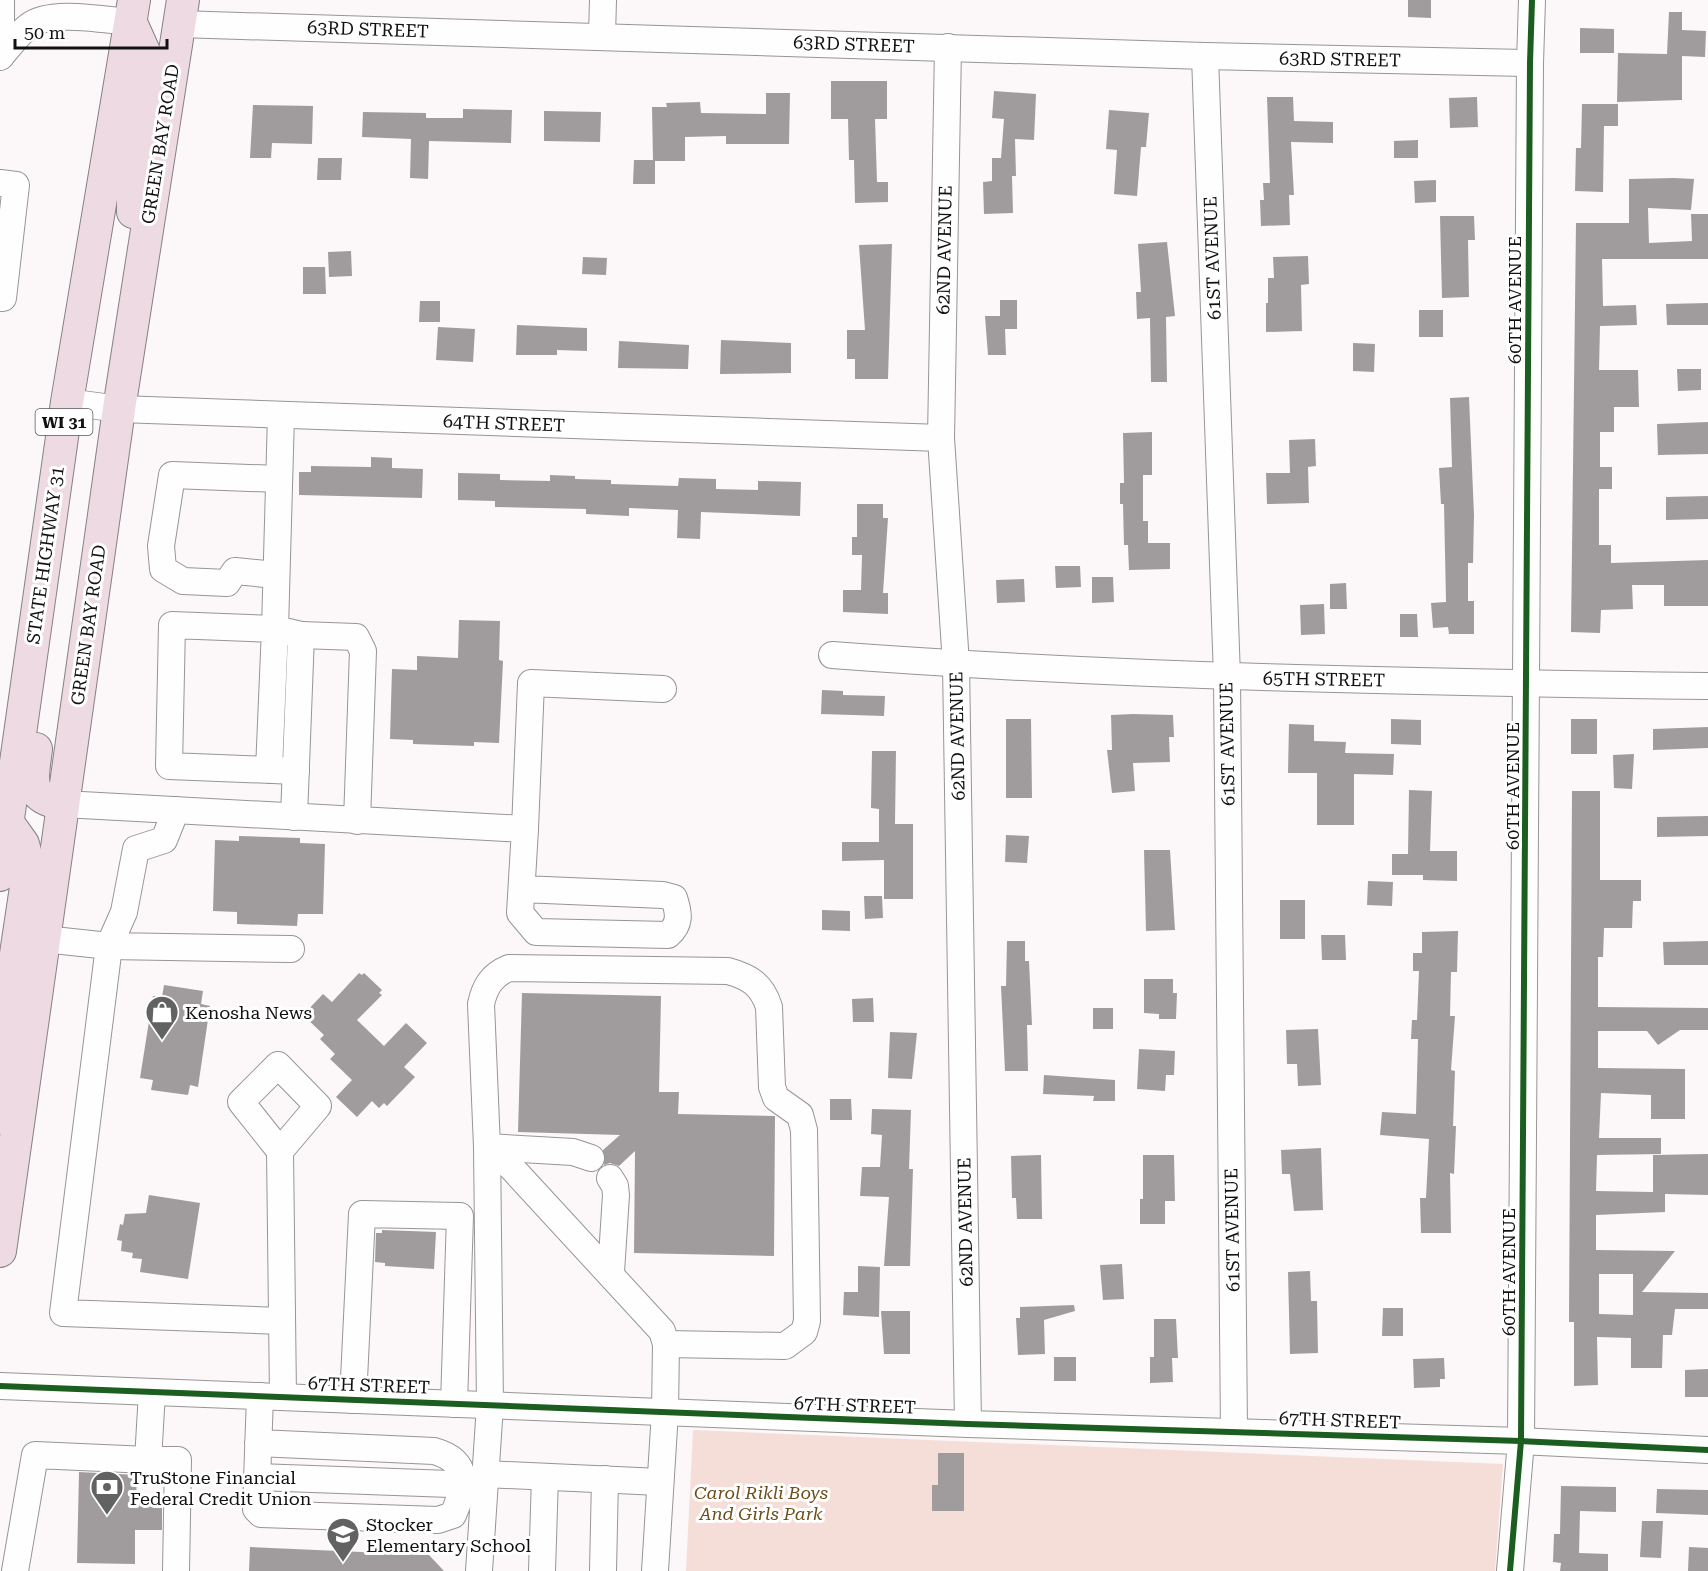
<svg xmlns="http://www.w3.org/2000/svg" width="1708" height="1571" viewBox="0 0 1708 1571" font-family="'Roboto Serif',serif">
	<rect width="100%" height="100%" fill="#fcf7f9"/>
	<path fill="#f4ded7" d="M693 1430 1503 1464 1495 1571H686Z"/>
	<g fill="#a09c9e" fill-rule="evenodd">
		<path d="M1408 0H1431V18L1408 17Z"/>
		<path d="M1669 12H1682V30L1706 31 1705 57 1682 56V100L1617 102 1618 53 1667 54Z"/>
		<path d="M1580 28 1614 29V53H1580Z"/>
		<path d="M831 81H887V119H875L877 182H888V202L855 203 854 160H849L848 119H831Z"/>
		<path d="M994 91 1036 94 1034 140 1015 139 1016 176H1012L1013 213 984 214 983 182 992 181V158H1001L1004 119 992 118Z"/>
		<path d="M766 93H790L789 144H726V136L685 137V161H655V184H633L634 160H653L652 107H667L666 103 700 102 701 113 766 114Z"/>
		<path d="M1267 97H1293L1294 121 1333 122V143L1291 142 1294 195H1289L1290 225 1261 226 1260 200H1264L1263 183H1270Z"/>
		<path d="M1477 97 1478 127 1450 128 1449 98Z"/>
		<path d="M1582 104H1618V126H1604L1603 192 1575 191 1576 148H1581Z"/>
		<path d="M253 105 313 106 312 144 272 143 271 158H250Z"/>
		<path d="M463 109 512 110 511 143 429 141 428 179 410 178 411 139 362 137 363 112 426 113V118H463Z"/>
		<path d="M1109 110 1149 113 1146 147H1141L1137 196 1114 194 1117 150 1106 149Z"/>
		<path d="M544 111 601 112 600 142 544 141Z"/>
		<path d="M1418 140V158H1394V141Z"/>
		<path d="M318 158H342L341 180H317Z"/>
		<path d="M1674 178 1694 179 1691 210 1648 208 1649 243 1692 241 1691 214H1708V259H1602L1603 306 1636 305 1637 325 1600 326 1599 370H1638L1639 407H1614V432H1600V467H1612V489H1599V545H1611V563L1708 560V606H1664V585H1632L1633 609 1601 610 1600 633 1571 632 1576 223H1629V179Z"/>
		<path d="M1436 180V202L1415 203 1414 181Z"/>
		<path d="M1440 216H1474L1475 240H1468L1469 297 1442 298Z"/>
		<path d="M1167 242 1175 316 1166 317 1167 382H1151L1150 318 1137 319 1136 292H1141L1138 244Z"/>
		<path d="M892 244 888 379H855V359H847V330H865L859 245Z"/>
		<path d="M351 251 352 276 329 277 328 252Z"/>
		<path d="M1308 256 1309 284 1301 285 1302 331 1266 332V303H1268V278H1274L1273 257Z"/>
		<path d="M583 257 607 258 606 275 582 274Z"/>
		<path d="M303 267H325L326 294H303Z"/>
		<path d="M1000 300H1017V329H1005L1006 355H988L985 316H1000Z"/>
		<path d="M420 301H440V322H419Z"/>
		<path d="M1708 303V325H1667L1666 304Z"/>
		<rect x="1419" y="310" width="24" height="27"/>
		<path d="M517 325 587 328V351L557 350V355H516Z"/>
		<path d="M438 327 475 329 473 362 436 360Z"/>
		<path d="M721 340 791 343V373L720 374Z"/>
		<path d="M619 341 689 345 688 369 618 368Z"/>
		<path d="M1353 343 1375 344 1374 372 1353 371Z"/>
		<path d="M1677 369H1701V390L1678 391Z"/>
		<path d="M1469 397 1474 515 1473 563H1468V601H1474V634H1449L1448 627 1433 628 1431 603 1446 602 1444 504H1441L1439 468 1452 467 1450 398Z"/>
		<path d="M1708 422V454L1658 455 1657 424Z"/>
		<path d="M1152 432V475H1143V521H1148V543H1170V569L1129 570 1128 545H1124L1123 504H1120V483H1124L1123 433Z"/>
		<path d="M1315 439 1316 466 1308 467 1309 503 1267 504 1266 473H1290L1289 440Z"/>
		<path d="M371 457 392 458V468L423 469 422 498 299 495V472H311V466L371 467Z"/>
		<path d="M458 473 500 474V480L550 481V475L575 476V479L611 480V484L678 486 679 478 716 479V489L758 490V481L801 482 800 516 701 512 700 539 677 538 678 510 629 508V516L586 514V509L495 507V501L458 500Z"/>
		<path d="M1708 496V519L1666 520V497Z"/>
		<path d="M857 504H883V518H888L883 593H888V614L843 612V590H861L862 555H852V537H857Z"/>
		<path d="M1055 566H1080L1081 587 1056 588Z"/>
		<path d="M1092 577H1113L1114 602 1092 603Z"/>
		<path d="M1024 579 1025 602 997 603 996 580Z"/>
		<path d="M1346 583 1347 609H1330V584Z"/>
		<path d="M1324 604 1325 634 1301 635 1300 605Z"/>
		<path d="M1400 614H1417L1418 637H1400Z"/>
		<path d="M459 620 500 621 499 660 503 661 499 743 474 742V746L413 744V740L390 739 392 669 417 670V656L458 658Z"/>
		<path d="M822 690 843 691V695L885 696 884 716 821 714Z"/>
		<path d="M1133 714 1173 715 1174 737H1169L1170 762 1133 763 1135 791 1112 793 1107 750H1112L1111 715Z"/>
		<path d="M1006 719H1031L1032 798H1006Z"/>
		<path d="M1391 719 1421 720V745L1391 744Z"/>
		<rect x="1571" y="719" width="26" height="35"/>
		<path d="M1289 724 1314 725V741L1346 742 1345 753 1394 754 1393 775 1354 774V825H1317V773H1288Z"/>
		<path d="M1708 727V748L1653 750V729Z"/>
		<path d="M872 751H896L895 824H913V899H884V860L842 861V842H879V809L871 808Z"/>
		<path d="M1634 754 1632 789 1614 788 1613 755Z"/>
		<path d="M1409 790 1432 791 1430 851H1457V881L1423 880V875H1392V854H1408Z"/>
		<path d="M1572 791H1600V880H1641V901H1633L1632 928H1604L1603 957H1598V1007L1708 1008V1030H1680L1658 1045 1647 1031H1598V1068L1685 1069V1119H1651V1095L1601 1093 1599 1138H1661V1154L1597 1155 1596 1191 1653 1192V1155L1708 1154V1195L1665 1194V1212L1596 1215V1250L1675 1251 1642 1292 1708 1293V1309H1675L1672 1335H1663L1662 1368H1631V1338L1597 1337 1598 1385 1574 1386V1322H1569ZM1599 1274H1633V1315L1599 1314Z"/>
		<path d="M1708 816V836L1657 837V817Z"/>
		<path d="M1006 835 1029 836 1027 863 1005 862Z"/>
		<path d="M239 836 300 838V843L325 844 323 914H298L297 926 237 924V912L213 911 215 840 239 841Z"/>
		<path d="M1144 850H1170L1175 930 1146 931Z"/>
		<path d="M1368 881 1393 882 1392 906 1367 905Z"/>
		<path d="M864 896H882L883 918 865 919Z"/>
		<rect x="1280" y="900" width="25" height="39"/>
		<path d="M822 910 850 911V931L822 930Z"/>
		<path d="M1458 931 1457 972H1451L1450 1016H1455L1451 1070 1455 1071 1453 1126H1456L1454 1174 1450 1173 1451 1233H1421L1420 1198H1426L1429 1139 1380 1135 1382 1112 1416 1114 1418 1039H1411L1412 1020H1417L1419 971H1413V953H1422V932Z"/>
		<path d="M1321 935H1345L1346 960H1322Z"/>
		<path d="M1007 941H1025V961H1029L1032 1025H1027L1028 1071H1005L1001 986H1006Z"/>
		<path d="M1708 941V965H1664L1663 942Z"/>
		<path d="M359 973 362 975 364 973 382 990 379 993 382 995 357 1020 384 1046 406 1023 427 1043 404 1067 415 1077 387 1106 384 1103 379 1108 372 1101 357 1117 336 1097 352 1080 330 1059 335 1054 320 1039 324 1035 303 1015 323 994 332 1002Z"/>
		<path d="M1144 979H1173V993H1177L1176 1019H1159V1014L1144 1013Z"/>
		<path d="M164 985 203 991 201 1004 210 1006 198 1087 190 1085 188 1095 151 1090 153 1080 140 1078 153 996 162 997Z"/>
		<path d="M522 993 661 996 659 1092H679L678 1114 775 1116 774 1256 634 1253 635 1151 619 1166 610 1163 604 1165 603 1150 620 1135 518 1132Z"/>
		<path d="M873 998 874 1022H853L852 999Z"/>
		<rect x="1093" y="1008" width="20" height="21"/>
		<path d="M1318 1029 1321 1085 1298 1086 1297 1064H1287L1286 1030Z"/>
		<path d="M890 1032 917 1033 912 1079 888 1078Z"/>
		<path d="M1139 1049 1175 1051 1174 1075H1166L1165 1091 1137 1089Z"/>
		<path d="M1044 1075 1115 1080V1101H1093L1094 1096 1043 1094Z"/>
		<path d="M830 1099H851L852 1120H830Z"/>
		<path d="M872 1109 911 1110 909 1169H913L910 1266H884L889 1197 860 1196 862 1167H880L882 1135 871 1134Z"/>
		<path d="M1321 1148 1323 1210 1294 1211 1290 1174H1282L1281 1150Z"/>
		<path d="M1041 1155 1042 1219H1017L1016 1198H1012L1011 1156Z"/>
		<path d="M1143 1155H1174L1175 1201H1165V1224H1140V1199H1143Z"/>
		<path d="M149 1195 200 1203 188 1279 140 1272 142 1259 132 1258 133 1253 121 1251 122 1241 117 1240 120 1224 123 1225 125 1214 146 1213Z"/>
		<path d="M382 1230 436 1232 434 1269 385 1266V1263L375 1262 376 1233H382Z"/>
		<path d="M1122 1264 1124 1299 1103 1300 1100 1265Z"/>
		<path d="M858 1266 880 1267 879 1317 843 1315 844 1292H858Z"/>
		<path d="M1310 1271 1311 1301H1317L1318 1353 1290 1354 1288 1272Z"/>
		<path d="M1074 1305 1075 1311 1044 1320 1045 1354 1018 1355 1016 1318H1020V1307Z"/>
		<path d="M1383 1308H1403V1336H1382Z"/>
		<path d="M881 1311H910V1354H884Z"/>
		<path d="M1154 1319H1176L1178 1358H1172L1173 1382 1150 1383V1357H1154Z"/>
		<rect x="1054" y="1357" width="22" height="24"/>
		<path d="M1444 1358 1445 1379H1440V1387L1414 1388 1413 1359Z"/>
		<path d="M1708 1369V1397H1685V1370Z"/>
		<path d="M938 1453H964V1511H932V1485H938Z"/>
		<path d="M79 1472 137 1475 136 1502H162V1530H135V1564L77 1563Z"/>
		<path d="M1561 1486 1616 1487V1512L1580 1511 1579 1553 1608 1554V1571H1560L1561 1563 1553 1562 1554 1534H1560Z"/>
		<path d="M1657 1489 1708 1490V1515L1656 1513Z"/>
		<path d="M1642 1521H1663L1661 1558 1640 1557Z"/>
		<path d="M250 1547 429 1555 444 1571H249Z"/>
		<path d="M1689 1547 1708 1548V1571H1688Z"/>
	</g>
	<g fill="none" stroke-linecap="round" stroke-linejoin="round">
		<g stroke="#979595" stroke-width="28">
			<g id="minor">
				<path d="M179 24 1205 56 1530 63"/>
				<path d="M602 36 603 0"/>
				<path d="M948 47 941 438 956 664 968 1424"/>
				<path d="M1 56V0"/>
				<path d="M1205 56 1227 677 1234 1432"/>
				<path d="M0 57C9 47 18 34 29 26 50 9 104 20 130 22"/>
				<path d="M0 183 16 185 3 298 0 297"/>
				<path d="M67 402 119 409 941 438"/>
				<path d="M281 415 275 629 301 635 294 817"/>
				<path d="M276 575 235 571 227 583 183 581 163 569 161 546 172 475 279 479"/>
				<path d="M301 635 356 637 363 651 357 821"/>
				<path d="M832 655C1123 677 1416 682 1708 686"/>
				<path d="M269 770 275 629 172 625 169 766 296 771"/>
				<path d="M63 804 525 829 520 913 536 932 668 935C681 924 679 913 674 898L663 895 522 889"/>
				<path d="M176 810 164 840 136 849 124 912 109 946 291 949"/>
				<path d="M525 829 531 683 663 689"/>
				<path d="M44 939 109 946 63 1313 282 1321"/>
				<path d="M487 1147 511 1167 662 1331 666 1344 665 1412 655 1571"/>
				<path d="M487 1147 573 1152 591 1158"/>
				<path d="M280 1151 318 1106 278 1065 241 1102 280 1151 283 1397"/>
				<path d="M610 1178 615 1186 616 1195 611 1272"/>
				<path d="M0 1386 968 1424 1521 1441 1708 1450"/>
				<path d="M152 1392 148 1460H178L176 1571"/>
				<path d="M353 1400 362 1214 460 1216 454 1404"/>
				<path d="M258 1443 434 1451C470 1461 466 1486 453 1515L438 1520 261 1514 256 1509 260 1396"/>
				<path d="M485 1474 660 1482"/>
				<path d="M257 1477 478 1485"/>
				<path d="M15 1571 35 1455 148 1460"/>
				<path d="M479 1571 490 1405 487 1147 481 1004C485 986 492 975 509 968L728 971C750 977 762 985 769 1007L772 1087 776 1098 800 1115 804 1130 807 1321 804 1332 785 1346 666 1344"/>
				<path d="M542 1571 545 1477"/>
				<path d="M603 1571 605 1479"/>
				<path d="M1510 1571 1521 1441 1530 63 1532 0"/>
			</g>
		</g>
		<g stroke="#848283" stroke-width="34">
			<g id="major">
				<path d="M132 25 145 54 146 72 133 171V212"/>
				<path d="M36 749C32 781 26 798 63 804"/>
				<path d="M0 875 67 402 134 0"/>
				<path d="M3 1118V1041L29 867 23 844 8 823"/>
				<path d="M0 1251 119 409 183 0"/>
			</g>
		</g>
		<use href="#minor" stroke="#fffefe" stroke-width="26"/>
		<use href="#major" stroke="#eedae2" stroke-width="32"/>
		<g stroke="#fff" stroke-width="10">
			<g id="cycleway">
				<path d="M0 1386 968 1424 1521 1441 1708 1450"/>
				<path d="M1510 1571 1521 1441 1530 63 1532 0"/>
			</g>
		</g>
		<use href="#cycleway" stroke="#1b5e20" stroke-width="6"/>
	</g>
	<defs>
		<g id="shop-pin" transform="scale(1.725)"><path d="M0 17L-7.5 6A9.5 9.5 0 1 1 7.5 6Z" fill="#636262" stroke="#fff"/><path d="M-5-2.5h2.3a2.7 3.5 0 0 1 5.4 0H5L5.5 6h-11ZM-1.5-2.5h3a1.5 2.3 0 0 0-3 0Z" fill="#fff"/></g>
		<g id="bank-pin" transform="scale(1.725)"><path d="M0 17L-7.5 6A9.5 9.5 0 1 1 7.5 6Z" fill="#636262" stroke="#fff"/><path d="M-6-4H6V4H-6ZM0-2.3a2.3 2.3 0 1 0 0 4.6a2.3 2.3 0 1 0 0-4.6Z" fill="#fff"/></g>
		<g id="school-pin" transform="scale(1.725)"><path d="M0 17L-7.5 6A9.5 9.5 0 1 1 7.5 6Z" fill="#636262" stroke="#fff"/><path d="M0-5L7-2L0 1L-7-2ZM-4 1L0 2.5L4 1V4Q0 6-4 4Z" fill="#fff"/></g>
	</defs>
	<g fill-rule="evenodd">
		<use href="#shop-pin" x="162" y="1012"/>
		<use href="#bank-pin" x="107" y="1487"/>
		<use href="#school-pin" x="343" y="1534"/>
	</g>
	<g text-anchor="middle" dominant-baseline="central" stroke-width="6" stroke-linejoin="round" paint-order="stroke">
		<rect fill="#fff" stroke="#585858" stroke-width="1.5" x="35.5" y="409" width="57" height="26" rx="4.5"/>
		<g font-size="16" font-weight="bold" fill="#111">
			<text x="64" y="422">WI 31</text>
		</g>
		<g font-size="18" fill="#111" stroke="#fff">
			<text transform="translate(368 29) rotate(2)">63RD STREET</text>
			<text transform="translate(854 44) rotate(2)">63RD STREET</text>
			<text transform="translate(1340 59) rotate(1)">63RD STREET</text>
			<text transform="translate(160 144) rotate(-81)">GREEN BAY ROAD</text>
			<text transform="translate(944 250) rotate(-89)">62ND AVENUE</text>
			<text transform="translate(1212 258) rotate(-92)">61ST AVENUE</text>
			<text transform="translate(1514 300) rotate(-90)">60TH AVENUE</text>
			<text transform="translate(504 423) rotate(2)">64TH STREET</text>
			<text transform="translate(45 555) rotate(-82)">STATE HIGHWAY 31</text>
			<text transform="translate(88 625) rotate(-82)">GREEN BAY ROAD</text>
			<text transform="translate(1324 679) rotate(1)">65TH STREET</text>
			<text transform="translate(957 736) rotate(-91)">62ND AVENUE</text>
			<text transform="translate(1227 744) rotate(-91)">61ST AVENUE</text>
			<text transform="translate(1512 786) rotate(-90)">60TH AVENUE</text>
			<text transform="translate(965 1222) rotate(-91)">62ND AVENUE</text>
			<text transform="translate(1232 1230) rotate(-91)">61ST AVENUE</text>
			<text transform="translate(1508 1272) rotate(-90)">60TH AVENUE</text>
			<text transform="translate(369 1385) rotate(2)">67TH STREET</text>
			<text transform="translate(855 1405) rotate(2)">67TH STREET</text>
			<text transform="translate(1340 1420) rotate(2)">67TH STREET</text>
		</g>
		<g font-size="18" fill="#111" stroke="#fff" text-anchor="start">
			<text x="185" y="1012">Kenosha News</text>
			<text x="130" y="1477">TruStone Financial<tspan x="130" dy="21">Federal Credit Union</tspan></text>
			<text x="366" y="1524">Stocker<tspan x="366" dy="21">Elementary School</tspan></text>
		</g>
		<g font-size="18" font-style="italic" fill="#6d4f1c" stroke="#fff">
			<text x="761" y="1492">Carol Rikli Boys<tspan x="761" dy="21">And Girls Park</tspan></text>
		</g>
	</g>
	<path d="M15 39v9h152v-9" fill="none" stroke="#111111" stroke-width="3"/>
	<text x="24" y="39" font-size="18" fill="#111111" stroke="#ffffff" stroke-width="4.5" paint-order="stroke">50 m</text>
</svg>
